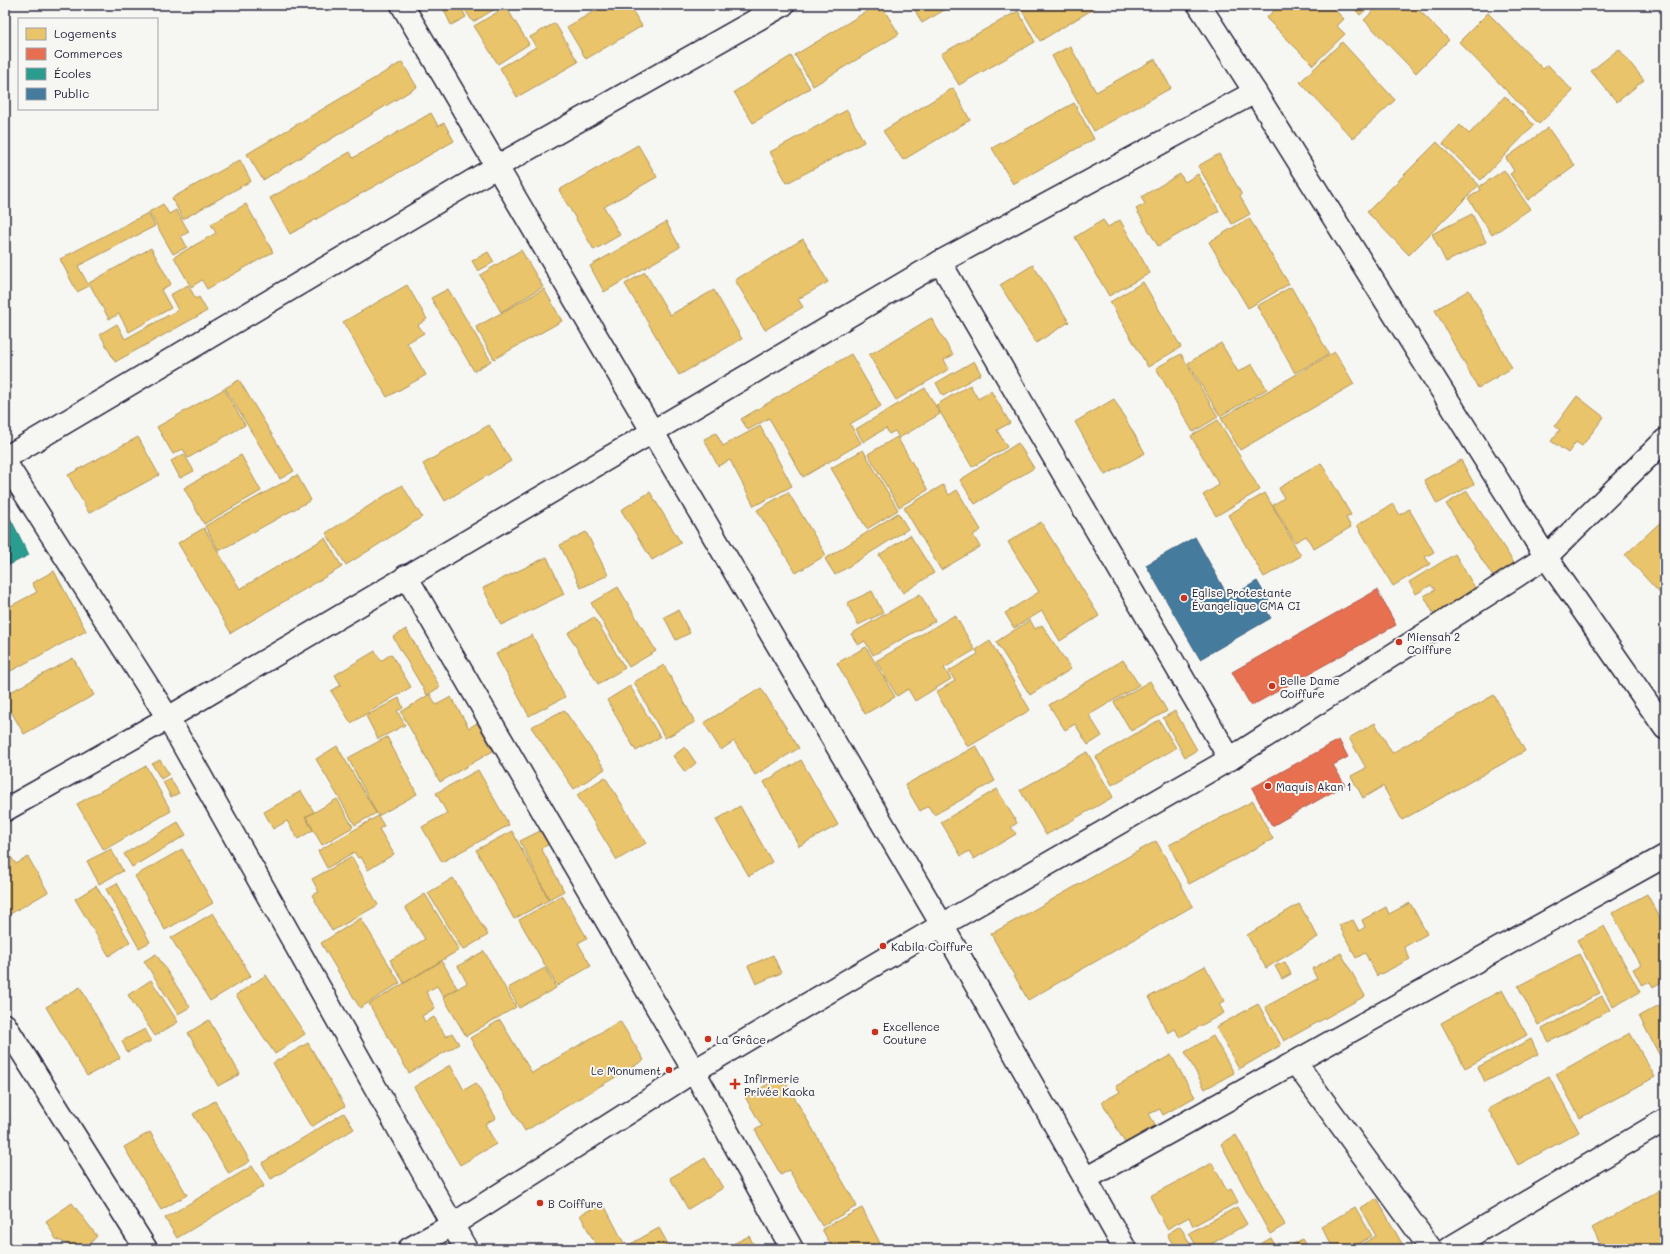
<svg xmlns="http://www.w3.org/2000/svg" width="1670" height="1254" viewBox="0 0 1670 1254" font-family="Mali,sans-serif">
	<rect width="100%" height="100%" fill="#f6f6f2"/>
	<filter id="ink" filterUnits="userSpaceOnUse"><feTurbulence type="fractalNoise" baseFrequency=".025" numOctaves="2"/><feDisplacementMap in="SourceGraphic" scale="8" xChannelSelector="R" yChannelSelector="G"/><feConvolveMatrix kernelMatrix="1 2 1 2 8 2 1 2 1" color-interpolation-filters="sRGB"/></filter>
	<g filter="url(#ink)">
		<g fill="#e9c46a" stroke="#ad935c">
			<path d="M453 5H460L466 17 451 25 444 10Z"/>
			<path d="M462 5H502L473 22Z"/>
			<path d="M605 5H629L642 26 586 59 567 27Z"/>
			<path d="M877 5H881L899 34 813 86 795 55Z"/>
			<path d="M912 5H953L922 23Z"/>
			<path d="M1029 5H1100L1040 41 1021 9Z"/>
			<path d="M1280 5H1330L1344 19 1337 26 1345 34 1313 65 1266 18Z"/>
			<path d="M1351 5H1371L1360 15Z"/>
			<path d="M1379 5H1414L1449 40 1416 73 1364 20Z"/>
			<path d="M506 7 529 44 498 64 474 26Z"/>
			<path d="M1018 11 1035 42 959 85 941 54Z"/>
			<path d="M1488 13 1543 69 1548 65 1573 91 1539 124 1459 42Z"/>
			<path d="M555 23 578 62 517 97 500 68 536 47 530 37Z"/>
			<path d="M1342 42 1395 100 1353 139 1300 82Z"/>
			<path d="M1070 46 1096 92 1155 59 1171 88 1094 131 1052 56Z"/>
			<path d="M1619 49 1644 80 1617 102 1591 71Z"/>
			<path d="M791 56 810 88 753 123 734 92Z"/>
			<path d="M402 62 417 87 263 180 247 154Z"/>
			<path d="M953 88 970 120 903 160 883 131Z"/>
			<path d="M1505 96 1534 125 1481 180 1443 144 1460 125 1469 134Z"/>
			<path d="M1074 103 1094 139 1013 184 992 148Z"/>
			<path d="M847 110 864 142 787 183 770 152Z"/>
			<path d="M431 113 438 126 444 123 454 141 290 234 270 198 350 152 353 158Z"/>
			<path d="M1548 128 1575 166 1528 200 1510 174 1514 171 1506 158Z"/>
			<path d="M1437 142 1479 185 1409 255 1367 212Z"/>
			<path d="M638 145 657 177 604 207 620 235 594 250 559 190Z"/>
			<path d="M1219 154 1242 195 1240 196 1250 214 1232 224 1198 166Z"/>
			<path d="M240 160 251 181 183 219 172 198Z"/>
			<path d="M1504 170 1530 209 1492 235 1468 198 1481 190 1479 187Z"/>
			<path d="M1180 174 1185 182 1198 174 1219 211 1158 246 1136 209 1145 204 1141 197Z"/>
			<path d="M163 204 169 214 176 210 189 232 181 236 187 247 173 254 149 212Z"/>
			<path d="M246 204 273 252 207 289 202 280 191 287 174 257 216 233 211 224Z"/>
			<path d="M148 213 155 226 78 266 89 286 77 292 60 259Z"/>
			<path d="M1472 214 1486 242 1446 262 1432 234Z"/>
			<path d="M1249 218 1289 284 1248 308 1209 242Z"/>
			<path d="M1103 220 1108 227 1120 220 1150 273 1109 296 1075 237Z"/>
			<path d="M666 222 680 247 604 292 590 266Z"/>
			<path d="M803 239 828 282 798 299 803 307 765 330 735 280Z"/>
			<path d="M151 248 171 284 161 290 171 308 129 332 119 314 109 319 89 283Z"/>
			<path d="M521 250 543 287 501 312 480 275Z"/>
			<path d="M488 252 494 262 478 271 472 261Z"/>
			<path d="M1033 265 1069 322 1036 343 1000 285Z"/>
			<path d="M645 272 670 315 714 290 742 339 679 375 625 284Z"/>
			<path d="M1143 282 1181 347 1148 367 1110 302Z"/>
			<path d="M188 285 196 299 199 297 207 311 115 362 100 334 117 324 125 339 178 310 170 295Z"/>
			<path d="M407 285 427 319 418 325 424 333 407 343 426 375 387 397 343 322Z"/>
			<path d="M1291 287 1329 354 1295 373 1257 306Z"/>
			<path d="M448 289 491 361 474 371 431 298Z"/>
			<path d="M544 289 562 321 494 359 476 327Z"/>
			<path d="M1469 290 1512 368 1478 388 1435 310Z"/>
			<path d="M931 318 953 355 944 360 949 369 896 400 869 355Z"/>
			<path d="M1221 343 1238 372 1252 364 1267 389 1220 416 1188 363Z"/>
			<path d="M1335 352 1354 384 1240 450 1221 418Z"/>
			<path d="M851 354 881 406 850 424 861 443 803 477 769 418 748 430 741 419Z"/>
			<path d="M1181 354 1218 417 1193 432 1156 368Z"/>
			<path d="M974 361 981 374 943 396 936 383Z"/>
			<path d="M239 380 294 471 280 479 225 388Z"/>
			<path d="M970 385 978 399 991 391 1010 423 997 430 1007 447 972 467 936 405Z"/>
			<path d="M925 388 940 414 899 438 895 431 889 434 886 428 863 442 856 429Z"/>
			<path d="M224 389 245 425 188 458 183 449 173 454 157 427Z"/>
			<path d="M1577 396 1604 417 1582 446 1576 442 1568 453 1551 441 1560 430 1555 426Z"/>
			<path d="M1114 399 1145 453 1105 475 1075 422Z"/>
			<path d="M1218 420 1260 490 1216 516 1203 495 1219 485 1191 436Z"/>
			<path d="M489 425 511 461 445 501 423 464Z"/>
			<path d="M760 426 792 486 754 506 730 460 718 466 704 439 716 433 723 446Z"/>
			<path d="M138 437 159 475 89 513 68 475Z"/>
			<path d="M897 437 928 490 899 507 868 454Z"/>
			<path d="M1018 443 1034 468 975 504 960 480Z"/>
			<path d="M863 450 898 510 867 529 831 468Z"/>
			<path d="M184 454 194 471 180 478 171 461Z"/>
			<path d="M241 455 261 491 204 524 184 488Z"/>
			<path d="M1461 460 1474 484 1437 504 1424 480Z"/>
			<path d="M1321 463 1351 515 1346 518 1351 527 1314 549 1306 536 1295 542 1273 505 1284 498 1279 488Z"/>
			<path d="M297 475 311 500 219 551 205 526Z"/>
			<path d="M402 485 422 517 346 565 326 533Z"/>
			<path d="M943 485 949 495 957 490 981 530 973 535 980 547 941 570 904 508Z"/>
			<path d="M1467 491 1516 566 1495 580 1446 504Z"/>
			<path d="M650 492 681 543 652 560 621 510Z"/>
			<path d="M788 492 826 555 796 573 757 510Z"/>
			<path d="M1265 493 1301 556 1264 577 1228 515Z"/>
			<path d="M1393 504 1400 515 1409 509 1434 552 1425 557 1430 564 1393 586 1357 525Z"/>
			<path d="M898 513 908 529 835 575 825 559Z"/>
			<path d="M1665 518V599L1625 555Z"/>
			<path d="M1041 522 1099 616 1060 641 1042 611 1014 628 1005 613 1039 592 1008 542Z"/>
			<path d="M204 528 240 589 325 538 342 567 231 633 178 543Z"/>
			<path d="M586 532 608 575 581 588 560 545Z"/>
			<path d="M910 535 934 573 903 593 879 555Z"/>
			<path d="M1455 554 1478 593 1436 618 1424 596 1435 590 1431 585 1416 594 1409 582Z"/>
			<path d="M547 557 564 594 501 625 483 588Z"/>
			<path d="M54 571 86 631 5 674V609L37 592 32 583Z"/>
			<path d="M618 587 656 651 629 667 591 603Z"/>
			<path d="M872 591 883 613 858 625 847 603Z"/>
			<path d="M920 594 935 621 873 655 865 641 858 645 851 634Z"/>
			<path d="M678 610 690 633 676 640 664 617Z"/>
			<path d="M955 615 975 650 944 668 951 679 915 701 908 689 897 696 876 661Z"/>
			<path d="M594 617 625 668 598 684 568 633Z"/>
			<path d="M1030 620 1035 629 1042 625 1071 669 1030 695 996 642Z"/>
			<path d="M406 629 440 687 427 695 393 637Z"/>
			<path d="M532 635 565 697 529 716 496 654Z"/>
			<path d="M990 641 1030 710 968 747 936 692 955 681 949 671 978 654 976 650Z"/>
			<path d="M866 647 895 697 865 714 837 663Z"/>
			<path d="M375 651 381 661 391 654 411 687 351 723 331 691 341 685 335 675Z"/>
			<path d="M73 658 94 695 24 734 5 701V695Z"/>
			<path d="M1123 660 1139 685 1089 715 1102 736 1088 745 1075 724 1065 730 1049 705Z"/>
			<path d="M664 665 695 722 665 738 634 682Z"/>
			<path d="M1150 681 1167 711 1131 731 1114 702Z"/>
			<path d="M630 686 660 737 636 751 607 700Z"/>
			<path d="M761 688 799 748 755 775 734 741 721 750 704 723Z"/>
			<path d="M430 694 436 705 451 697 469 728 477 723 493 751 440 782 401 712Z"/>
			<path d="M1494 695 1525 751 1402 820 1383 786 1363 798 1351 776 1366 768 1349 738 1375 723 1392 753Z"/>
			<path d="M399 698 403 708 397 711 405 725 378 739 366 716Z"/>
			<path d="M564 710 605 769 574 789 531 727Z"/>
			<path d="M1175 711 1197 750 1185 757 1163 718Z"/>
			<path d="M1159 720 1176 748 1112 785 1096 757Z"/>
			<path d="M387 737 417 794 378 816 348 758Z"/>
			<path d="M337 746 376 813 355 825 316 759Z"/>
			<path d="M976 746 995 781 934 815 928 806 920 811 905 785Z"/>
			<path d="M685 747 696 763 685 772 673 756Z"/>
			<path d="M1087 752 1113 797 1046 835 1020 790Z"/>
			<path d="M160 760 169 774 161 779 152 764Z"/>
			<path d="M801 760 838 825 799 846 764 782Z"/>
			<path d="M146 766 171 811 104 850 77 804Z"/>
			<path d="M478 770 509 825 442 862 422 827 447 813 436 793Z"/>
			<path d="M605 777 646 843 617 860 577 795Z"/>
			<path d="M170 778 179 793 171 797 163 782Z"/>
			<path d="M997 789 1017 823 1011 827 1016 834 974 859 969 851 961 856 941 822Z"/>
			<path d="M301 791 314 812 305 817 313 830 298 839 287 821 273 829 264 812Z"/>
			<path d="M337 799 353 827 322 845 306 817Z"/>
			<path d="M1253 801 1273 839 1189 884 1169 845Z"/>
			<path d="M740 806 772 862 749 876 716 820Z"/>
			<path d="M378 816 384 826 379 829 394 854 368 870 361 857 358 858 354 852 327 868 318 851Z"/>
			<path d="M178 822 186 835 132 867 124 854Z"/>
			<path d="M542 830 550 844 541 848 564 891 549 899 520 841Z"/>
			<path d="M512 831 549 900 514 919 476 850Z"/>
			<path d="M1156 841 1193 906 1028 1000 991 934Z"/>
			<path d="M111 849 123 871 99 884 87 861Z"/>
			<path d="M182 849 213 903 165 930 135 876Z"/>
			<path d="M11 857 16 864 28 857 48 892 5 917V860Z"/>
			<path d="M352 857 378 905 332 931 312 895 319 892 312 879Z"/>
			<path d="M453 878 488 935 463 950 428 893Z"/>
			<path d="M117 883 150 942 139 948 106 889Z"/>
			<path d="M96 886 130 942 109 956 75 899Z"/>
			<path d="M425 894 459 950 404 983 390 960 425 939 405 907Z"/>
			<path d="M1647 894 1665 927V980L1653 987 1650 982 1642 986 1633 969 1641 965 1612 913Z"/>
			<path d="M562 895 587 938 578 943 591 966 557 986 519 920Z"/>
			<path d="M1410 903 1427 934 1404 947 1410 959 1377 976 1365 953 1356 958 1339 925 1353 920 1359 931 1365 927 1362 920 1386 907 1389 914Z"/>
			<path d="M1299 904 1318 937 1266 968 1247 935Z"/>
			<path d="M213 913 251 976 210 1001 171 938Z"/>
			<path d="M361 918 400 983 360 1008 321 943Z"/>
			<path d="M1604 926 1640 992 1613 1007 1577 940Z"/>
			<path d="M484 951 516 1007 466 1036 443 997 467 983 458 966Z"/>
			<path d="M1341 953 1365 996 1284 1041 1265 1007 1317 979 1312 969Z"/>
			<path d="M156 954 190 1007 178 1014 144 961Z"/>
			<path d="M1579 954 1600 993 1538 1025 1518 986Z"/>
			<path d="M773 955 781 973 756 984 748 966Z"/>
			<path d="M442 961 457 988 443 996 437 986 426 992 435 1008 422 1016 425 1022 434 1017 446 1037 452 1033 459 1044 409 1073 369 1004Z"/>
			<path d="M1285 962 1291 974 1282 979 1275 966Z"/>
			<path d="M1205 966 1225 1001 1219 1004 1224 1013 1180 1037 1175 1029 1168 1033 1149 997Z"/>
			<path d="M545 968 556 988 519 1008 508 988Z"/>
			<path d="M266 975 305 1034 275 1054 236 995Z"/>
			<path d="M151 980 178 1022 155 1036 128 995Z"/>
			<path d="M80 987 120 1058 87 1076 46 1007Z"/>
			<path d="M1502 990 1527 1035 1465 1068 1441 1023Z"/>
			<path d="M1602 996 1610 1010 1549 1042 1542 1029Z"/>
			<path d="M1665 1002V1056L1661 1058 1639 1016Z"/>
			<path d="M1258 1004 1281 1045 1239 1069 1216 1027Z"/>
			<path d="M209 1020 240 1074 218 1086 188 1033Z"/>
			<path d="M500 1020 532 1073 620 1021 644 1060 525 1131 470 1038Z"/>
			<path d="M145 1029 151 1041 127 1052 122 1041Z"/>
			<path d="M1630 1033 1655 1077 1580 1118 1556 1074Z"/>
			<path d="M1213 1036 1234 1073 1205 1089 1185 1052Z"/>
			<path d="M1531 1039 1538 1054 1485 1082 1478 1067Z"/>
			<path d="M308 1043 345 1106 311 1127 273 1063Z"/>
			<path d="M1171 1055 1195 1097 1163 1115 1160 1109 1149 1114 1156 1126 1125 1143 1102 1102 1120 1092 1116 1086Z"/>
			<path d="M450 1065 464 1090 476 1083 496 1118 485 1124 496 1144 460 1165 414 1087Z"/>
			<path d="M1665 1069V1081L1660 1072Z"/>
			<path d="M782 1076 857 1206 822 1226 789 1170 781 1175 755 1130 762 1126 745 1097Z"/>
			<path d="M1549 1076 1579 1132 1518 1165 1488 1109Z"/>
			<path d="M215 1101 250 1161 229 1174 193 1114Z"/>
			<path d="M5 1108 10 1118 5 1121Z"/>
			<path d="M344 1113 354 1129 271 1179 262 1163Z"/>
			<path d="M150 1132 187 1195 161 1210 124 1147Z"/>
			<path d="M1236 1135 1285 1225 1270 1234 1221 1144Z"/>
			<path d="M705 1158 723 1188 688 1209 670 1178Z"/>
			<path d="M1212 1163 1227 1191 1231 1189 1238 1202 1193 1226 1189 1217 1167 1229 1150 1196Z"/>
			<path d="M252 1166 264 1186 177 1238 165 1218Z"/>
			<path d="M1665 1187V1249H1603L1592 1228Z"/>
			<path d="M1377 1199 1405 1249H1353L1376 1236 1360 1208Z"/>
			<path d="M72 1203 97 1236 85 1249H78L56 1239 46 1221Z"/>
			<path d="M603 1203 627 1249H598L580 1215Z"/>
			<path d="M1237 1207 1247 1224 1202 1249H1198L1189 1233Z"/>
			<path d="M1355 1207 1372 1236 1349 1249H1334L1321 1227Z"/>
			<path d="M862 1208 883 1249H833L822 1229Z"/>
			<path d="M1180 1226 1193 1249H1175L1167 1234Z"/>
			<path d="M659 1228 668 1244 659 1249H628L627 1246Z"/>
			<path d="M749 1236 756 1249H723Z"/>
			<path d="M1271 1238 1277 1249H1252Z"/>
			<path d="M1302 1239 1308 1249H1286Z"/>
		</g>
		<g fill="#e76f51" stroke="#ac584a">
			<path d="M1377 590 1396 625 1251 706 1232 672Z"/>
			<path d="M1339 740 1348 757 1333 765 1345 785 1272 826 1252 788Z"/>
		</g>
		<path fill="#2a9d8f" stroke="#287876" d="M9 516 29 555 5 567V518Z"/>
		<path fill="#457b9d" stroke="#3a6080" d="M1195 537 1229 598 1257 581 1273 608 1267 612 1271 618 1200 659 1146 565Z"/>
		<g fill="none" stroke-linecap="round" stroke-linejoin="round">
			<g stroke="#22223b" stroke-width="25">
				<g id="minor">
					<path d="M402 5 942 925 1125 1249"/>
					<path d="M1199 5 1255 92 1546 557 1665 728"/>
					<path d="M940 262 1230 759"/>
					<path d="M5 458 496 167 783 5"/>
					<path d="M5 462 168 718 466 1249"/>
					<path d="M406 576 694 1071 792 1249"/>
					<path d="M5 810 168 718 940 262 1255 92"/>
					<path d="M5 1025 146 1249"/>
					<path d="M1295 1062 1431 1249"/>
					<path d="M1085 1179 1665 856"/>
					<path d="M409 1249 452 1225 694 1071 942 925 1230 759 1546 557 1665 440"/>
					<path d="M1448 1249 1665 1120"/>
				</g>
			</g>
			<use href="#minor" stroke="#f6f6f2" stroke-width="22"/>
		</g>
	</g>
	<g fill="#c8321e" stroke="#f6f6f2" stroke-width="1.5">
		<circle cx="1184" cy="598" r="4"/>
		<circle cx="1399" cy="642" r="4"/>
		<circle cx="1272" cy="686" r="4"/>
		<circle cx="1268" cy="786" r="4"/>
		<circle cx="883" cy="946" r="4"/>
		<circle cx="875" cy="1032" r="4"/>
		<circle cx="708" cy="1039" r="4"/>
		<circle cx="669" cy="1070" r="4"/>
		<path d="M733 1078h4v4h4v4h-4v4h-4v-4h-4v-4h4z"/>
		<circle cx="540" cy="1203" r="4"/>
	</g>
	<g text-anchor="middle" dominant-baseline="central" stroke-width="4" stroke-linejoin="round" paint-order="stroke">
		<g font-size="11" fill="#22223b" stroke="#f6f6f2" text-anchor="start">
			<text x="1192" y="592">Eglise Protestante<tspan x="1192" dy="13">Évangelique CMA CI</tspan></text>
			<text x="1407" y="636">Miensah 2<tspan x="1407" dy="13">Coiffure</tspan></text>
			<text x="1280" y="680">Belle Dame<tspan x="1280" dy="13">Coiffure</tspan></text>
			<text x="1276" y="786">Maquis Akan 1</text>
			<text x="891" y="946">Kabila Coiffure</text>
			<text x="883" y="1026">Excellence<tspan x="883" dy="13">Couture</tspan></text>
			<text x="716" y="1039">La Grâce</text>
			<text x="661" y="1070" text-anchor="end">Le Monument</text>
			<text x="744" y="1078">Infirmerie<tspan x="744" dy="13">Privée Kaoka</tspan></text>
			<text x="548" y="1203">B Coiffure</text>
		</g>
	</g>
	<rect width="1670" height="1254" fill="none" stroke="#f6f6f2" stroke-width="20"/>
	<rect x="10" y="10" width="1650" height="1234" fill="none" stroke="#22223b" stroke-width="1.5" filter="url(#ink)"/>
	<rect x="18" y="18" width="140" height="92" fill="#f6f6f2" stroke="#a1a1a9"/>
	<rect x="26" y="28" width="20" height="12" fill="#e9c46a" stroke="#a1a1a9"/>
	<text x="54" y="38" font-size="12" fill="#22223b">Logements</text>
	<rect x="26" y="48" width="20" height="12" fill="#e76f51" stroke="#a1a1a9"/>
	<text x="54" y="58" font-size="12" fill="#22223b">Commerces</text>
	<rect x="26" y="68" width="20" height="12" fill="#2a9d8f" stroke="#a1a1a9"/>
	<text x="54" y="78" font-size="12" fill="#22223b">Écoles</text>
	<rect x="26" y="88" width="20" height="12" fill="#457b9d" stroke="#a1a1a9"/>
	<text x="54" y="98" font-size="12" fill="#22223b">Public</text>
</svg>
